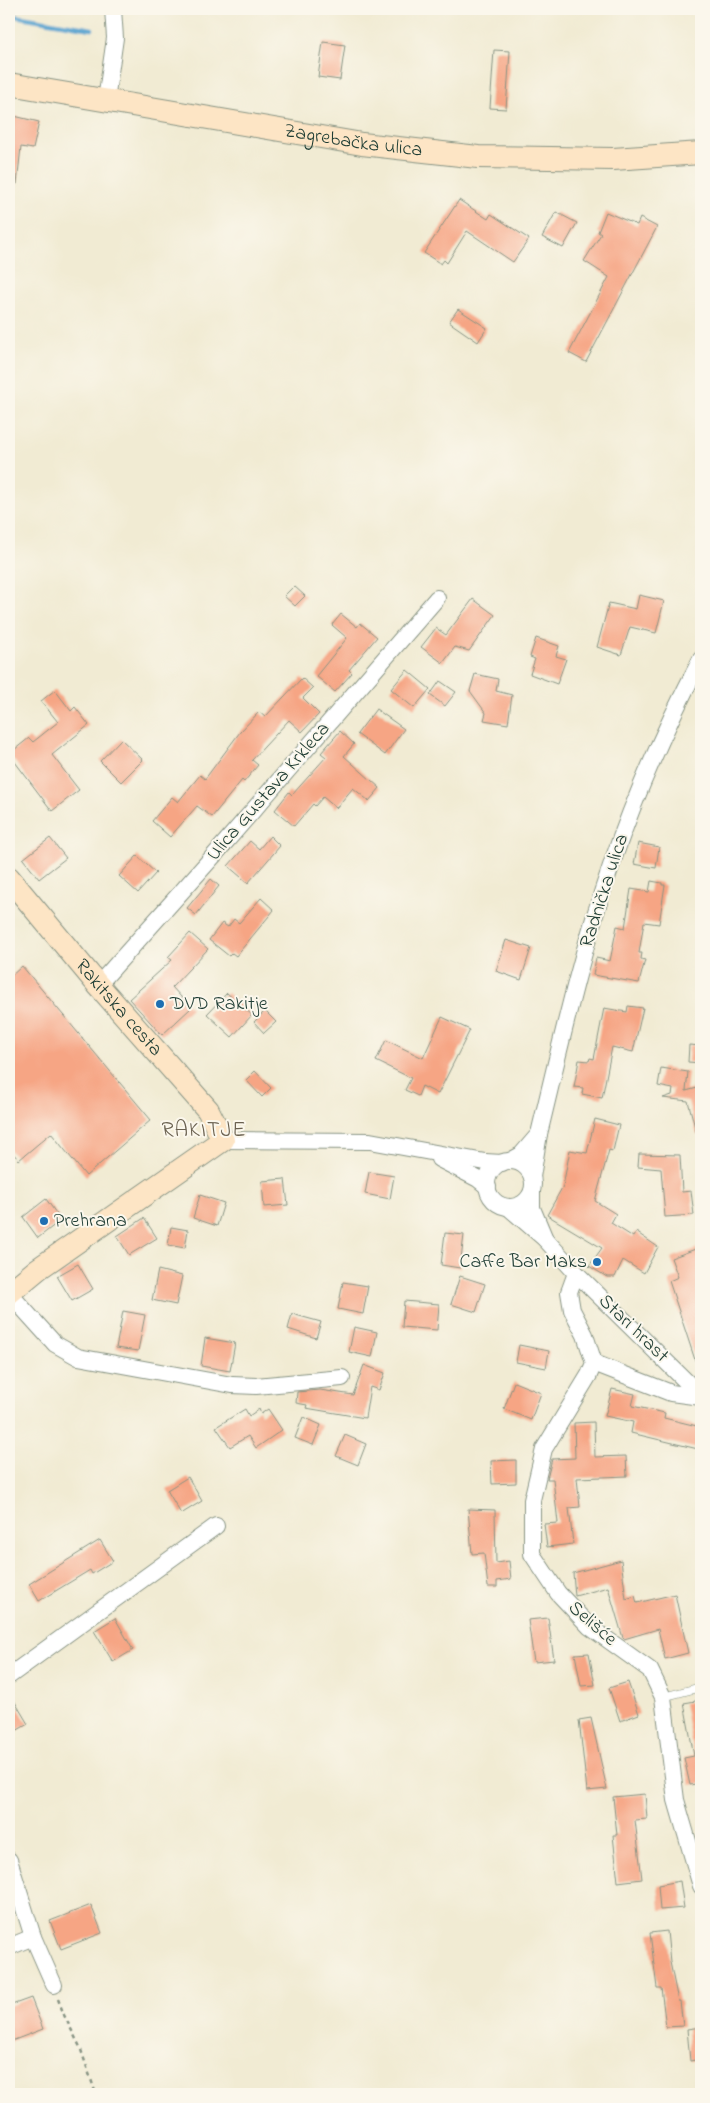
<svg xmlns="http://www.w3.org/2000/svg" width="710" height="2103" viewBox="0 0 710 2103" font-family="'Indie Flower',sans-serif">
	<rect width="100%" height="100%" fill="#fbf7ec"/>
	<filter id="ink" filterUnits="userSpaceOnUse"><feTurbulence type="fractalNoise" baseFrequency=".02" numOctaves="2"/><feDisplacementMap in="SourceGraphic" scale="10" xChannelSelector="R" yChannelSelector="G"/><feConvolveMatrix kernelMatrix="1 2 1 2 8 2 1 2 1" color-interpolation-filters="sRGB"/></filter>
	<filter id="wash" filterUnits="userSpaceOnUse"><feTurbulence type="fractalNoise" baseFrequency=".0096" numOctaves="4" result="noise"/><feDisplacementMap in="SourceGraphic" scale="20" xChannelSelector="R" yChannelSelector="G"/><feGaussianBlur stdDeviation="1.12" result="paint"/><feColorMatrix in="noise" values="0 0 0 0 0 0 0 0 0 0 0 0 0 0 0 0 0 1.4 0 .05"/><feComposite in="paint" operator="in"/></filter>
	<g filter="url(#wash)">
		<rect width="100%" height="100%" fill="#f1ebd3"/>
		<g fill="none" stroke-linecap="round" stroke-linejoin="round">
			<path stroke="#57a2cf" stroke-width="4.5" d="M9 15 92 29"/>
		</g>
		<g id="blocks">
			<g fill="#f6a584">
				<path d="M323 42 345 45 340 80 318 77Z"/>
				<path d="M494 50 510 51 506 109 490 108Z"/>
				<path d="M10 115 39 122 33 149 21 147 17 184H9V123Z"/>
				<path d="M459 200 488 219 491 214 529 239 513 262 467 231 447 263 444 260 441 264 424 253Z"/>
				<path d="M556 212 577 223 563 248 542 237Z"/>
				<path d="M606 212 637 225 640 218 657 227 586 362 569 353 609 277 584 261 601 234 598 232Z"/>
				<path d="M458 309 487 328 478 342 449 322Z"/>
				<path d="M294 586 305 596 295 606 284 596Z"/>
				<path d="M639 595 664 601 656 633 630 627 621 655 597 647 609 603 636 609Z"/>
				<path d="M473 599 495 615 469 651 455 647 443 663 421 647 436 628 446 635Z"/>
				<path d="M341 614 357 627 360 623 377 637 349 670 352 673 335 692 316 676 347 638 332 625Z"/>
				<path d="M536 638 559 646 556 656 566 659 557 684 530 674 535 659 530 657Z"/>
				<path d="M407 670 430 689 414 708 391 689Z"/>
				<path d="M475 674 498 679 496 691 512 695 508 724 484 720 486 713 470 691Z"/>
				<path d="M302 678 313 688 303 698 319 714 302 732 289 720 252 760 258 765 244 782 242 780 212 817 197 806 170 837 152 821 172 797 178 802 200 775 205 779 240 732 259 712 265 717Z"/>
				<path d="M440 681 456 692 445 706 430 695Z"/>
				<path d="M55 690 71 711 75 707 89 725 52 755 79 790 52 811 9 754 29 738 33 742 58 722 41 701Z"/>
				<path d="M376 709 404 729 385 755 357 734Z"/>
				<path d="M340 731 354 744 344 756 380 788 369 801 353 788 336 808 323 797 315 806 313 804 294 826 275 810 289 792 292 795 326 757 321 753Z"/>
				<path d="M121 739 143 760 121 782 100 761Z"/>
				<path d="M270 836 280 846 248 883 228 866 250 841 259 849Z"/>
				<path d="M50 838 66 858 39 879 23 859Z"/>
				<path d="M638 843 659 847 656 868 634 864Z"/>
				<path d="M137 856 156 873 138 893 119 876Z"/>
				<path d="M211 879 219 886 196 915 187 908Z"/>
				<path d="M651 881 662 883V885H665L659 924 644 922 639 953H642L641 959 645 960 639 983 593 975 596 958 610 961 617 926 625 928 631 889 649 892Z"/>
				<path d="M261 898 274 910 236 956 232 953 229 956 209 940 222 923 228 927 234 919 239 923Z"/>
				<path d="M190 933 208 949 172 987 191 1008 162 1035 129 999 172 960 168 957Z"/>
				<path d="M506 940 531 948 521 980 496 971Z"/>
				<path d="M22 966 151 1120 86 1176 51 1133 19 1160 9 1149V978Z"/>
				<path d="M227 993 252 1015 232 1037 207 1014Z"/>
				<path d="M628 1006 643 1008 633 1052 612 1047 602 1098 582 1094 583 1088 574 1087 579 1060 589 1061 590 1058 594 1059 604 1008 627 1012Z"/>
				<path d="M265 1011 276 1022 264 1033 254 1022Z"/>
				<path d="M442 1017 470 1030 438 1094 422 1086 418 1096 405 1090 411 1078 376 1061 386 1040 423 1058Z"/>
				<path d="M689 1045 701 1046V1063L688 1062Z"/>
				<path d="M661 1068 688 1072 686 1091 701 1087V1134L697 1135 688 1101 663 1098 672 1095 673 1089 658 1086Z"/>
				<path d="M255 1071 271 1088 262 1097 246 1080Z"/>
				<path d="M595 1119 619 1125 613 1151 609 1150 595 1201 616 1214 611 1223 633 1237 636 1232 658 1247 644 1273 623 1260 615 1277H607L589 1266 602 1248 547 1215 563 1186 570 1150 587 1153Z"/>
				<path d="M639 1154 680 1155 682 1192 691 1191 694 1215 665 1217 661 1169 638 1167Z"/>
				<path d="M369 1172 394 1176 390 1199 365 1194Z"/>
				<path d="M285 1179 288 1205 264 1207 262 1181Z"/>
				<path d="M200 1195 224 1203 217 1226 193 1218Z"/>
				<path d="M46 1199 61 1220 38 1238 23 1217Z"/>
				<path d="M144 1218 157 1238 129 1255 117 1236Z"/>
				<path d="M171 1227 188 1230 185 1248 168 1245Z"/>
				<path d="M445 1233 464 1235 460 1268 441 1265Z"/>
				<path d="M701 1247V1294L698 1296 701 1304V1371L699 1372 669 1281 678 1277 671 1258Z"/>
				<path d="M78 1264 93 1289 72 1301 57 1276Z"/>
				<path d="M158 1270 182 1276 176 1305 152 1300Z"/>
				<path d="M460 1276 485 1284 476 1312 451 1304Z"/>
				<path d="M343 1282 368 1286 363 1314 338 1309Z"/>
				<path d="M404 1301 439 1304 437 1330 402 1327Z"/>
				<path d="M123 1311 145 1315 138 1351 116 1348Z"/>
				<path d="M292 1314 321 1322 316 1338 288 1329Z"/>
				<path d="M354 1327 377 1332 372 1357 349 1352Z"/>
				<path d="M205 1338 235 1343 230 1371 201 1366Z"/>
				<path d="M519 1345 549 1351 546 1368 516 1362Z"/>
				<path d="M364 1365 385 1373 379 1390 370 1387 365 1418 306 1408 307 1405 296 1403 297 1392 320 1390 353 1395Z"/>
				<path d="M514 1382 541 1393 531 1420 504 1409Z"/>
				<path d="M612 1389 635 1394 632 1406 665 1413 664 1418 701 1427 698 1449 631 1433 633 1422 605 1416Z"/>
				<path d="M245 1409 249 1416 259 1409 261 1414 268 1409 282 1430 256 1448 248 1436 230 1447 216 1427Z"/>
				<path d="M303 1417 321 1425 313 1445 295 1438Z"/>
				<path d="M594 1422 595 1457 626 1456 627 1476 577 1478 580 1507 569 1508 573 1544 547 1547 544 1524 558 1523 553 1479H547L552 1459 575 1458 574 1423Z"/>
				<path d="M345 1435 366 1444 358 1465 336 1456Z"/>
				<path d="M516 1460V1483L492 1484 491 1461Z"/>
				<path d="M188 1477 202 1501 181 1514 167 1490Z"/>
				<path d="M468 1509 495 1510 496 1563 509 1561 511 1579 497 1581V1587H488L484 1553 472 1554Z"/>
				<path d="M100 1540 113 1561 92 1574 90 1570 39 1601 29 1584Z"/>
				<path d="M621 1560 626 1599 635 1596 637 1603 675 1594 688 1653 665 1659 658 1629 624 1639 623 1638 608 1587 575 1596 573 1573Z"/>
				<path d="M115 1618 133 1650 113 1662 94 1631Z"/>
				<path d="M548 1618 554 1660 534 1662 528 1620Z"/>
				<path d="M589 1653 595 1685 581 1686 575 1654Z"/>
				<path d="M628 1682 639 1714 620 1721 609 1688Z"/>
				<path d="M9 1692 28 1724 9 1735Z"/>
				<path d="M701 1700V1783L690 1785 684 1758 694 1756 684 1703Z"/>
				<path d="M591 1718 607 1789 587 1791 579 1720Z"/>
				<path d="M645 1794 647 1819 635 1820 642 1879 618 1882 613 1835H617L613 1797Z"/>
				<path d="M680 1881 684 1908 660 1910 658 1885Z"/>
				<path d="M91 1905 102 1933 61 1949 50 1921Z"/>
				<path d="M667 1931 670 1962 678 2001H680L683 2026 666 2027 661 1988H657L650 1933Z"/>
				<path d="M31 1998 43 2029 9 2042V2006Z"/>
				<path d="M701 2027V2059L690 2061 687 2029Z"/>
			</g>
		</g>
	</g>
	<g filter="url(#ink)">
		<use href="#blocks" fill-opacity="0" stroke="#889484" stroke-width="1"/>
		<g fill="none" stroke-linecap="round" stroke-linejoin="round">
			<g stroke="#889484" stroke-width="9">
				<path id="lane" d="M663 1697 701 1687"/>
			</g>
			<g stroke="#889484" stroke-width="18">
				<g id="street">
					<path d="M106 100 115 38 113 9"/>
					<path d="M98 985 217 852 437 598"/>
					<path d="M539 1134C561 1043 581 951 612 863 636 793 667 724 701 659"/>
					<path d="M223 1140 370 1141 485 1162 502 1163"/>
					<path d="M439 1159 478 1179 488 1187"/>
					<path d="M510 1161 521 1155 539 1134 532 1177"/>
					<circle cx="510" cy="1184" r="23"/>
					<path d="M508 1207 545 1239 532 1208V1192"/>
					<path d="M545 1239 576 1273 701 1396"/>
					<path d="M576 1273 569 1292 572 1310 585 1335 594 1363 589 1375 544 1449 532 1500V1554L558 1593 590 1627 650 1670 663 1697 676 1800 701 1886"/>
					<path d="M9 1293 55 1344 78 1357 232 1385 256 1386 342 1378"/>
					<path d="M594 1363 671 1393 701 1397"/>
					<path d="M9 1676 216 1526"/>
					<path d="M9 1860 33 1937 54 1985"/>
					<path d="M9 1947 33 1937"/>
				</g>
			</g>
			<g stroke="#889484" stroke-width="24">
				<g id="secondary">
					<path id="s1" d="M9 84 362 144 478 157 613 159 701 153"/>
					<path id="s2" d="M9 878 98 985 208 1110 223 1140 38 1269 9 1293"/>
				</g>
			</g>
			<path stroke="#889484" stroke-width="2.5" stroke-dasharray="4 4" stroke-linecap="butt" d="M58 1999 64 2015 80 2047 96 2094"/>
			<use href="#lane" stroke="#fff" stroke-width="8"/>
			<use href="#street" stroke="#fff" stroke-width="16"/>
			<use href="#secondary" stroke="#fde5c5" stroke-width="22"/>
		</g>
	</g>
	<g fill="#1f6fb2" stroke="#fbf7ec" stroke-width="2">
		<circle cx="160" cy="1004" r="5"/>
		<circle cx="44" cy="1221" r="5"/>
		<circle cx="597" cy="1262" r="5"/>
	</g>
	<g text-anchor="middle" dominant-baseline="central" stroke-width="4" stroke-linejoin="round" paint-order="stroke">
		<g font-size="20" fill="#1f3d34" stroke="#fbf7ec">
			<text stroke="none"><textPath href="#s1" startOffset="349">Zagrebačka ulica</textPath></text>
			<text transform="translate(269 792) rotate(-49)">Ulica Gustava Krkleca</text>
			<text transform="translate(605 891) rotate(-72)">Radnička ulica</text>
			<text stroke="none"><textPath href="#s2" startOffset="170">Rakitska cesta</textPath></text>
			<text transform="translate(633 1329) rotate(44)">Stari hrast</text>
			<text transform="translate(592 1624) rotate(41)">Selišće</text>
		</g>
		<g font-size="20" fill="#1f3d34" stroke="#fbf7ec" text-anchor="start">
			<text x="170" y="1004">DVD Rakitje</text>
			<text x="54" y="1221">Prehrana</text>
			<text x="587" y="1262" text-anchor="end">Caffe Bar Maks</text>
		</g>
		<g font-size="22" letter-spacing="1" fill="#6a6150" stroke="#fbf7ec">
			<text x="204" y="1131">RAKITJE</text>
		</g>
	</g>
	<rect width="710" height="2103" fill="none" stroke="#fbf7ec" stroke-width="30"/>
</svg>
